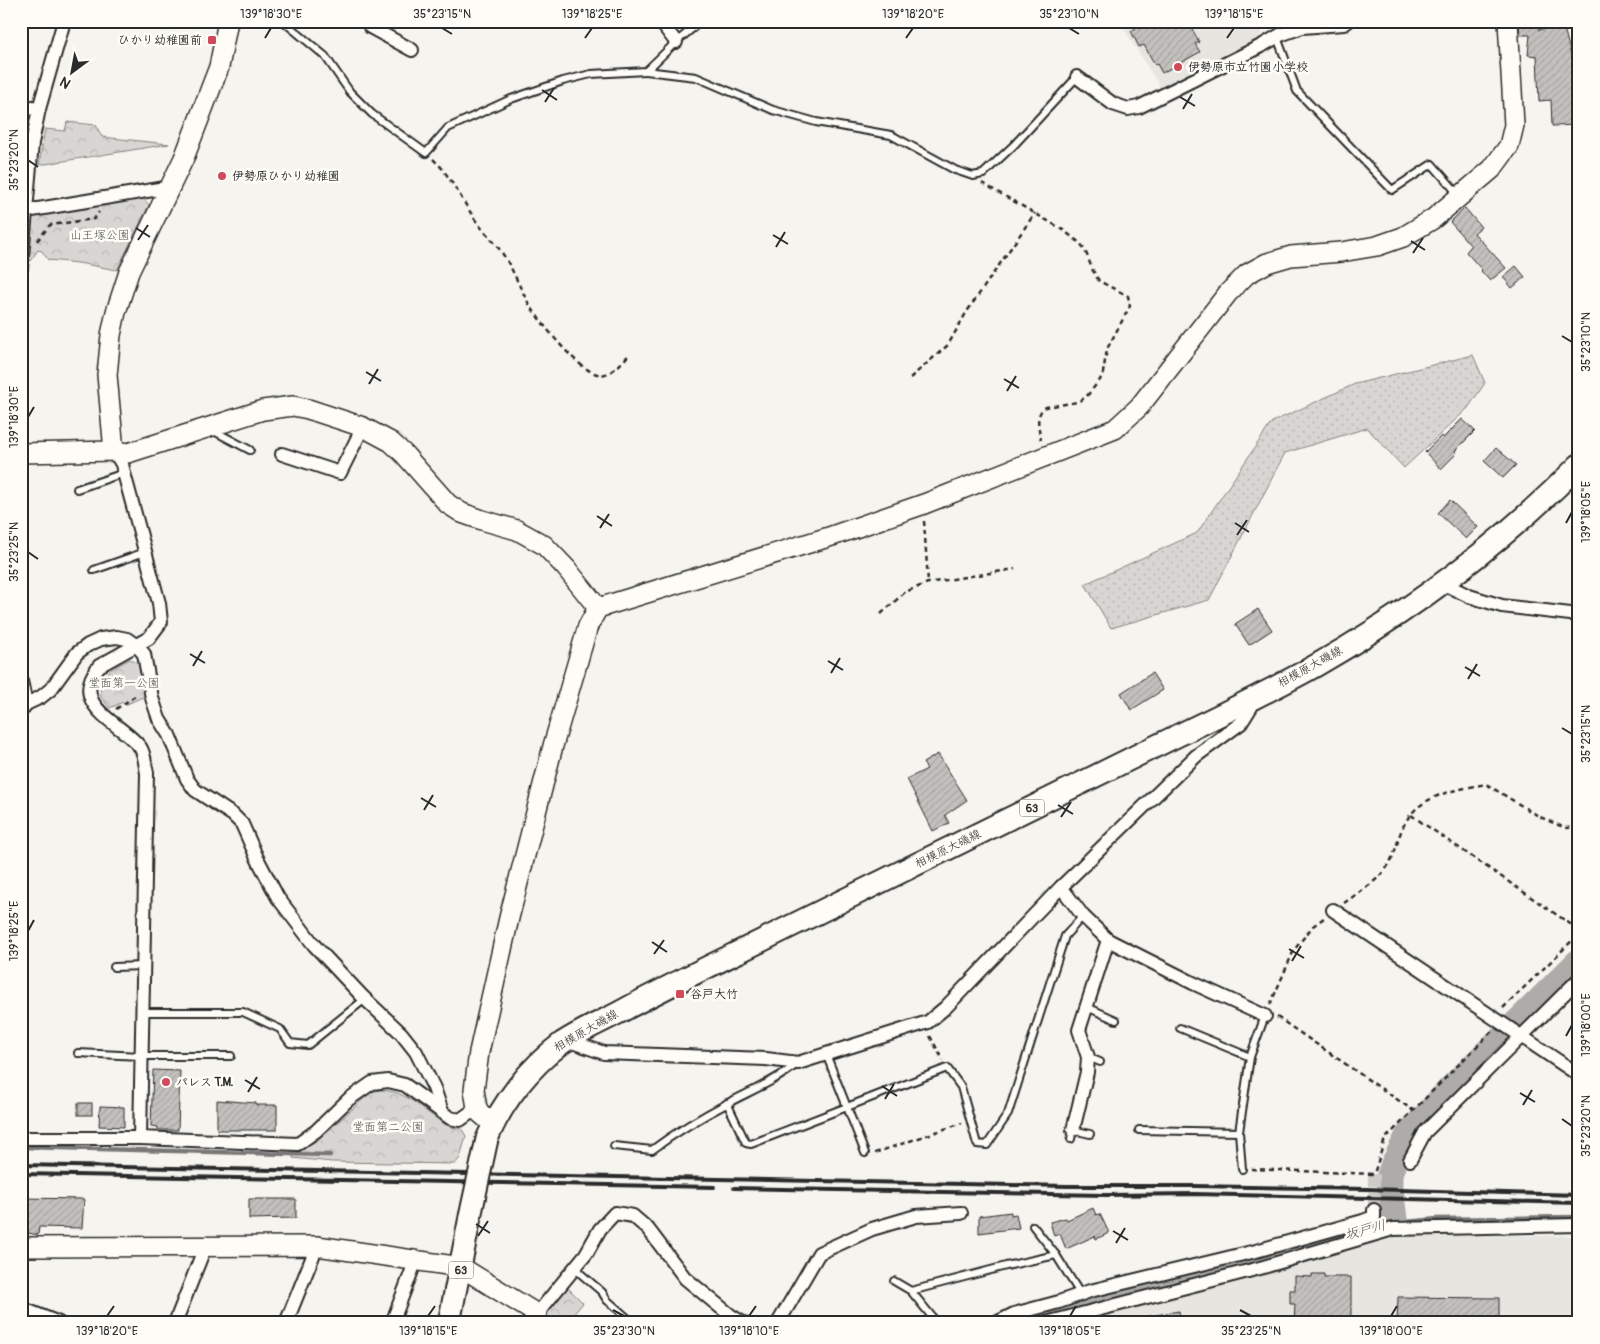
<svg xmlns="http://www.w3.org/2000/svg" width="1600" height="1344" viewBox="0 0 1600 1344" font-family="Pangolin,'Klee One',sans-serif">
	<defs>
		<pattern id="grass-dots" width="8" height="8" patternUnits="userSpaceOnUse" patternTransform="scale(1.25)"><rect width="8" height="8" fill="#d7d6d2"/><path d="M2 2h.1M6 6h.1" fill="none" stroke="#b9b8b4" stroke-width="1.8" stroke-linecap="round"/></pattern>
		<pattern id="forest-crowns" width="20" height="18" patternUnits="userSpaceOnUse" patternTransform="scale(1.25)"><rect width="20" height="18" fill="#d7d6d2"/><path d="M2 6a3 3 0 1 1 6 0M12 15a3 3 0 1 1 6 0" fill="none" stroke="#b9b8b4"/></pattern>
		<pattern id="building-hatch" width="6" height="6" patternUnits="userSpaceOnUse" patternTransform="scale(1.25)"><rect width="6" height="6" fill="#c2c1be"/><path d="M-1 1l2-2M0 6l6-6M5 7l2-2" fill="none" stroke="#a7a6a3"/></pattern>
	</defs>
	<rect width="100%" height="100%" fill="#f5f4ef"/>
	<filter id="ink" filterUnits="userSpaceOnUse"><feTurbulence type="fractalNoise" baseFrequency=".02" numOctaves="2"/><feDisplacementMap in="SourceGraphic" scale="10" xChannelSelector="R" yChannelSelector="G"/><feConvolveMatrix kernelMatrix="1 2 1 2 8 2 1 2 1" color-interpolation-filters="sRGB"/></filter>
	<g filter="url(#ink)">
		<g fill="#e6e5e0">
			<path d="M1119 21H1267L1256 45 1162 90Z"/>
			<path d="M1400 1234 1579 1236V1323H1073Z"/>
		</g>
		<path fill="url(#grass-dots)" stroke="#81807e" d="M1473 355 1485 383 1468 408 1404 468 1367 428 1285 453 1209 600 1111 628 1085 584 1197 533 1272 422 1355 384Z"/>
		<g fill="url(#forest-crowns)" stroke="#81807e">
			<path d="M67 122 96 125 102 137 169 144 39 165 45 129 65 131Z"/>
			<path d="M142 197 149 205 117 270 78 263 48 260 42 251 38 250 27 265 30 220 37 214Z"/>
			<path d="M130 659 141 665 147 695 125 705 123 702 110 708 101 697C98 673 112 669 130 659Z"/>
			<path d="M380 1090C416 1090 436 1130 461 1128L466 1136 460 1158 455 1164 332 1162 293 1158V1155L330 1129 371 1092Z"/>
			<path d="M566 1286 583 1303 566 1323H540L541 1319Z"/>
		</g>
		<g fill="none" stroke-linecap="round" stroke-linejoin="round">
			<g stroke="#797877" stroke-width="4.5">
				<path d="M21 1147 330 1155"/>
				<path d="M1395 1223 1437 1219 1579 1217"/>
			</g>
			<path stroke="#adaca9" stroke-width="26" d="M1010 1323 1207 1270 1272 1255 1395 1223 1389 1177 1393 1165 1409 1134 1449 1090 1579 961"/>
		</g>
		<g fill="url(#building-hatch)" stroke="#2b2b2b">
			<path d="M1132 21H1188L1199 42 1195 44 1200 52 1162 73 1157 64 1155 65 1144 45 1139 47 1131 31 1136 28Z"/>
			<path d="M1538 22 1539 30 1563 24 1571 55 1579 59V125L1552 126 1551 100 1539 101 1537 56 1528 55 1530 35H1520L1519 23Z"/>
			<path d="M1465 208 1481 227 1474 233 1506 268 1490 281 1481 271 1482 270 1466 252 1471 246 1450 222Z"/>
			<path d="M1516 266 1525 277 1512 288 1503 277Z"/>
			<path d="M1462 419 1475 431 1455 451 1457 453 1441 469 1425 452 1441 436 1443 438Z"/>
			<path d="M1496 448 1516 465 1503 478 1484 461Z"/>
			<path d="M1450 500 1478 527 1466 539 1438 513Z"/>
			<path d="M1258 609 1272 630 1249 645 1235 624Z"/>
			<path d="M1152 673 1163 690 1131 710 1121 693Z"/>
			<path d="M938 754 967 800 945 815 949 823 933 831 907 779 927 769 923 763Z"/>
			<path d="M153 1070 180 1071 178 1130H158V1127L151 1126Z"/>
			<path d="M217 1100 256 1103V1105H277V1130H217Z"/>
			<rect x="78" y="1103" width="14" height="12"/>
			<path d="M100 1106 124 1107V1127L99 1126Z"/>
			<path d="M24 1198 84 1199 82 1228 39 1227 38 1235 28 1233 27 1226 23 1225Z"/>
			<path d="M249 1199H296V1218L249 1219Z"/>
			<path d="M1093 1208 1096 1215 1100 1214 1109 1233 1096 1239 1095 1236 1066 1249 1060 1234 1054 1236 1050 1222 1066 1218 1067 1220Z"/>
			<path d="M1011 1212V1215L1016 1214 1019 1228 979 1233V1216Z"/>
			<path d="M1312 1274H1324V1277H1351V1323H1294L1295 1304H1290V1290H1295V1276L1312 1277Z"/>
			<path d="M1398 1297 1499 1298V1323H1397Z"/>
			<path d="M1179 1311 1181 1323H1145L1144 1317Z"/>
		</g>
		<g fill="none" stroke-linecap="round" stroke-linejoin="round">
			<path stroke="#cdccc8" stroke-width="12" stroke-dasharray="12 6" stroke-linecap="butt" d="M1374 1174V1210"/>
			<g stroke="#2b2b2b" stroke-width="10">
				<g id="lane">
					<path d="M283 21 325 56 350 92 372 114 426 153 448 128 511 99 563 81 591 74 646 71 676 42 693 28 698 21"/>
					<path d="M1277 37 1297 91 1392 190 1432 164 1459 195"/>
					<path d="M646 71 696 77 773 110 816 122 891 135 955 170 973 176 983 174 1014 145 1077 77"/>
					<path d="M214 431 250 450"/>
					<path d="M77 489 124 473"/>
					<path d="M94 570 145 552"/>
					<path d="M114 967 144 966"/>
					<path d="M1087 1007 1116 1020"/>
					<path d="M142 1012H243L280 1029 290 1043 308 1045 365 999"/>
					<path d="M1180 1028 1250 1057"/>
					<path d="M78 1053 141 1056H231"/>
					<path d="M826 1054 847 1107 947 1068 961 1087 977 1144 987 1145 1008 1114 1065 936 1083 916"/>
					<path d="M1088 1057 1100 1062"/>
					<path d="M727 1103 746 1143 751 1144 847 1107 865 1153"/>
					<path d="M1139 1130 1239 1132"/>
					<path d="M1071 1139 1073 1130 1090 1134"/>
					<path d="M614 1146 652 1150C676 1132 703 1116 730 1102 753 1090 777 1080 797 1064"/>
					<path d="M1242 1169 1239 1132 1250 1057 1265 1016"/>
					<path d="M1033 1226 1056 1255 1081 1295"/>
					<path d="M574 1268 602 1292 607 1300 633 1323"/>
					<path d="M894 1281 911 1291 937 1323"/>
					<path d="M911 1291 1006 1266 1056 1255"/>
					<path d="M866 1323 869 1320"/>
				</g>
			</g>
			<g stroke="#2b2b2b" stroke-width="16">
				<g id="street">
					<path d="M372 21 370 27 412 50"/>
					<path d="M660 21 676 42"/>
					<path d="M1077 77 1113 104 1128 109 1139 107 1263 45 1280 35 1302 27 1344 24 1348 21"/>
					<path d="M21 113 32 107 39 109"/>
					<path d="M26 211 171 187"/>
					<path d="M21 268 32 143 39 109 64 21"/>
					<path d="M114 451 122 464 124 473 159 603 161 622 149 638 99 666C67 706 122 723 140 747 145 754 145 765 147 773L140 1138 298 1144 316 1131 349 1099 372 1083 388 1081 405 1085 450 1118 460 1120 477 1108"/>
					<path d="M282 454 340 473 363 427"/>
					<path d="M1442 583 1469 596 1502 606 1579 615"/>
					<path d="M21 681 26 704 21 711"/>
					<path d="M26 704 41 697 51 689 77 653 88 645 101 639 117 637 127 639 137 646 144 654 152 698 159 719 169 735 187 779 195 790 233 815 242 824 257 858 278 898 314 945 362 996 401 1033 416 1052 434 1088 442 1112"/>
					<path d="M1061 887 1083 916 1108 940 1193 983 1265 1016"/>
					<path d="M1333 910 1579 1075"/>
					<path d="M566 1040 604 1053 766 1059 798 1063 928 1022 946 1007 1061 887 1196 756 1241 723 1256 699"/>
					<path d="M1073 1130 1087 1072 1088 1057 1079 1030 1108 940"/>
					<path d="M21 1138H140"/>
					<path d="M1410 1160 1425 1132 1579 979"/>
					<path d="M21 1308 59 1323"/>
					<path d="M175 1323 205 1247"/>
					<path d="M286 1323 317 1246"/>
					<path d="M392 1323 416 1260"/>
					<path d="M528 1323 537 1314 586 1254 600 1229 615 1213 633 1216 648 1229 685 1278 730 1315 743 1323"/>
					<path d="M778 1323 819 1253 872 1229 916 1216 961 1213"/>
					<path d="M996 1323 1014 1314 1059 1302 1090 1291 1256 1251 1363 1221 1374 1217V1210"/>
					<path d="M1046 1323 1260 1268 1393 1229 1579 1225"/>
				</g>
			</g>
			<g stroke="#2b2b2b" stroke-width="22">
				<g id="secondary">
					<path d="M114 451 107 375 111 335 116 312 129 272 184 158 219 67 228 21"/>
					<path d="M21 453 114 451 128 453 263 410 293 406 308 409 363 427 391 442 404 454 448 504 462 513 482 520 517 530 544 545 566 568 598 608"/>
					<path d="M493 1124 480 1113 477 1108 474 1090 479 1052 509 918 553 746 588 626 598 608 832 536 924 504 1115 429 1139 407 1228 293 1247 274 1267 263 1291 256 1341 252 1377 246 1403 237 1433 219 1492 169 1509 146 1514 125 1508 21"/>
					<path d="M21 1247 317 1246 461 1267 537 1314"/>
				</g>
			</g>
			<g stroke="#2b2b2b" stroke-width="25">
				<g id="primary">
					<path d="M487 1139C502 1102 530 1067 562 1043 580 1031 601 1022 620 1012 673 983 729 957 783 930 900 873 1017 815 1134 757 1194 727 1256 699 1315 666 1411 611 1501 544 1579 465"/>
					<path d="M449 1323 470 1217"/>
				</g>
			</g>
			<g stroke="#2b2b2b" stroke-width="2.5" stroke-dasharray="5 4" stroke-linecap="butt">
				<path d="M433 159 441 167C454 184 464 203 476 221 484 232 495 242 502 253 514 270 520 290 531 307 543 325 576 368 597 374 609 378 620 364 628 356"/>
				<path d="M982 183 1062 229 1081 244 1087 255 1092 269 1099 281 1128 296 1130 306 1107 349 1103 373 1100 380 1086 397 1078 402 1046 407C1034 414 1039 428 1041 440"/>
				<path d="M37 241 50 225 94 219 99 212"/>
				<path d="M910 378 948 345 966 313 1035 213"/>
				<path d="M924 521 928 582"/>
				<path d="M881 614 905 592 928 583 1015 569"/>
				<path d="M116 709 138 694"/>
				<path d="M1411 815 1579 930"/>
				<path d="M1344 903C1359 892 1382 879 1390 862 1397 850 1398 835 1405 823 1421 794 1456 790 1486 784L1540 817 1565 828 1579 827"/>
				<path d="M1270 1005 1294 950 1313 926 1324 918"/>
				<path d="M1503 1008 1579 934"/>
				<path d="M1277 1017 1414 1111"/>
				<path d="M930 1036 943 1060"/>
				<path d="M875 1153 962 1123"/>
				<path d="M1251 1169 1374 1174 1385 1139 1492 1031"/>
			</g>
			<use href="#lane" stroke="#fdfcf7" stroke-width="6"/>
			<use href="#street" stroke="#fdfcf7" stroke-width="12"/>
			<use href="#secondary" stroke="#fdfcf7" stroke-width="19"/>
			<use href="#primary" stroke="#fdfcf7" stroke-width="21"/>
			<g stroke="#2b2b2b" stroke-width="4">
				<path d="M21 1165 1067 1186H1195L1366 1189 1579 1195"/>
				<path d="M21 1174 714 1187"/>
				<path d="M734 1188 1106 1195 1195 1194 1579 1203"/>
			</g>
			<g stroke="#2b2b2b" stroke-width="25" stroke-linecap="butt">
				<path id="primary-bridge" d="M470 1217 487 1139"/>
			</g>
			<use href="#primary-bridge" stroke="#fdfcf7" stroke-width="21"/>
		</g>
	</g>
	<path fill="none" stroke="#2b2b2b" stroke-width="2" d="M442 28 452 34M1069 28 1079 34M265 38 271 28M585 38 592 28M906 38 913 28M1227 38 1234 28M542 90 557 100M1180 97 1195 106M545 102 554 88M1183 109 1192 94M28 160 38 167M136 228 150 237M773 235 788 244M138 240 148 225M1411 241 1425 250M776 247 785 232M1413 253 1423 238M1562 336 1572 342M366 372 381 381M1004 379 1019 388M369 384 378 369M1007 391 1016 376M28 417 34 407M597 516 612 526M1235 523 1249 532M1566 523 1572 512M600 528 609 514M1237 535 1247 520M28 552 38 559M190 654 205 663M828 661 843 670M193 666 202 651M1465 667 1480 676M831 673 840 658M1468 679 1477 664M1562 728 1572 734M421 798 436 807M1058 805 1073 814M424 810 433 795M1061 817 1071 802M28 931 34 920M652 942 667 952M1289 949 1304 958M654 954 664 940M1292 961 1301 946M1566 1036 1572 1025M245 1080 260 1089M882 1086 897 1096M248 1092 257 1077M1520 1093 1535 1102M885 1099 894 1084M1523 1105 1532 1090M1562 1119 1572 1126M476 1224 490 1233M1113 1231 1128 1240M478 1236 488 1221M1116 1243 1125 1228M613 1310 624 1316M1240 1310 1251 1316M107 1316 114 1306M428 1316 435 1306M749 1316 756 1306M1070 1316 1076 1306M1391 1316 1397 1306"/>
	<g fill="#d1495b" stroke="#fdfcf7" stroke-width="2">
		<rect x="207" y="35" width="10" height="10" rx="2.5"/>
		<circle cx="1178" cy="67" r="5"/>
		<circle cx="222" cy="176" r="5"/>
		<rect x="675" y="989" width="10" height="10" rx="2.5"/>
		<circle cx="166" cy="1082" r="5"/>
	</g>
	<g text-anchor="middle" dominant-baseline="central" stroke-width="5" stroke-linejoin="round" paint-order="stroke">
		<g fill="#fdfcf7" stroke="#6a6a68" stroke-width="1">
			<rect x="1019.5" y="799.5" width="25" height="17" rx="4"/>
			<rect x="448.5" y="1261.5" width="25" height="17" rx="4"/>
		</g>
		<g font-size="11" font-weight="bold" fill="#2b2b2b">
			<text x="1032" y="808">63</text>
			<text x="461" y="1270">63</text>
		</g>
		<g font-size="12" font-weight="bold" fill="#2b2b2b" stroke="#fdfcf7" text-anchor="start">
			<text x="202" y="40" text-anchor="end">ひかり幼稚園前</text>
			<text x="1188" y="67">伊勢原市立竹園小学校</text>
			<text x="232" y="176">伊勢原ひかり幼稚園</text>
			<text x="690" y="994">谷戸大竹</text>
			<text x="176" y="1082">パレス T.M.</text>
		</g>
		<g font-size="12" fill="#565655" stroke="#fdfcf7">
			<text x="100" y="235">山王塚公園</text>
			<text x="124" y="683">堂面第一公園</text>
			<text x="388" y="1127">堂面第二公園</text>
		</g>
		<g font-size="12" fill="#2b2b2b" stroke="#fdfcf7">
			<text transform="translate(1310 667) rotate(-29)">相模原大磯線</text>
			<text transform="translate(948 849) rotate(-26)">相模原大磯線</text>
			<text transform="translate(586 1031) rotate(-30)">相模原大磯線</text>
		</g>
		<g font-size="14" font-style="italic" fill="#585857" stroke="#fdfcf7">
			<text transform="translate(1365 1230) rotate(-15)">坂戸川</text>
		</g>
	</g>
	<rect width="1600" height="1344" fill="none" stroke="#fdfcf7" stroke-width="55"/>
	<g transform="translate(72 72) rotate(212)" stroke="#fdfcf7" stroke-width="4" paint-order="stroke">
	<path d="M0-4L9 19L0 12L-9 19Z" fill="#2b2b2b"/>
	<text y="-8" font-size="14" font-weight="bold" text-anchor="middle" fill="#2b2b2b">N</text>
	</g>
	<rect x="28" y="28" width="1544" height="1288" fill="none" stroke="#2b2b2b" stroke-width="2"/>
	<g font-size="12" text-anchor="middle" fill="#2b2b2b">
		<text x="271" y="18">139°18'30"E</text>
		<text x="442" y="18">35°23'15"N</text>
		<text x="592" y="18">139°18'25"E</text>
		<text x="913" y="18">139°18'20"E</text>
		<text x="1069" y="18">35°23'10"N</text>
		<text x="1234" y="18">139°18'15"E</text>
		<text transform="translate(14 160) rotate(-90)" y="4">35°23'20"N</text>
		<text transform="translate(1586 342) rotate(-90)" y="4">35°23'10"N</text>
		<text transform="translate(14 417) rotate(-90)" y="4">139°18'30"E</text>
		<text transform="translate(1586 512) rotate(-90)" y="4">139°18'05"E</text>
		<text transform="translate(14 552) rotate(-90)" y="4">35°23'25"N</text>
		<text transform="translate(1586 734) rotate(-90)" y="4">35°23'15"N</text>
		<text transform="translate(14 931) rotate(-90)" y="4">139°18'25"E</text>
		<text transform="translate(1586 1025) rotate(-90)" y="4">139°18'00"E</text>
		<text transform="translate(1586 1126) rotate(-90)" y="4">35°23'20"N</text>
		<text x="107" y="1335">139°18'20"E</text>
		<text x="428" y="1335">139°18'15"E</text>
		<text x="624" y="1335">35°23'30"N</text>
		<text x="749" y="1335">139°18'10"E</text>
		<text x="1070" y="1335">139°18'05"E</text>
		<text x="1251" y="1335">35°23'25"N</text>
		<text x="1391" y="1335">139°18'00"E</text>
	</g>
</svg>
